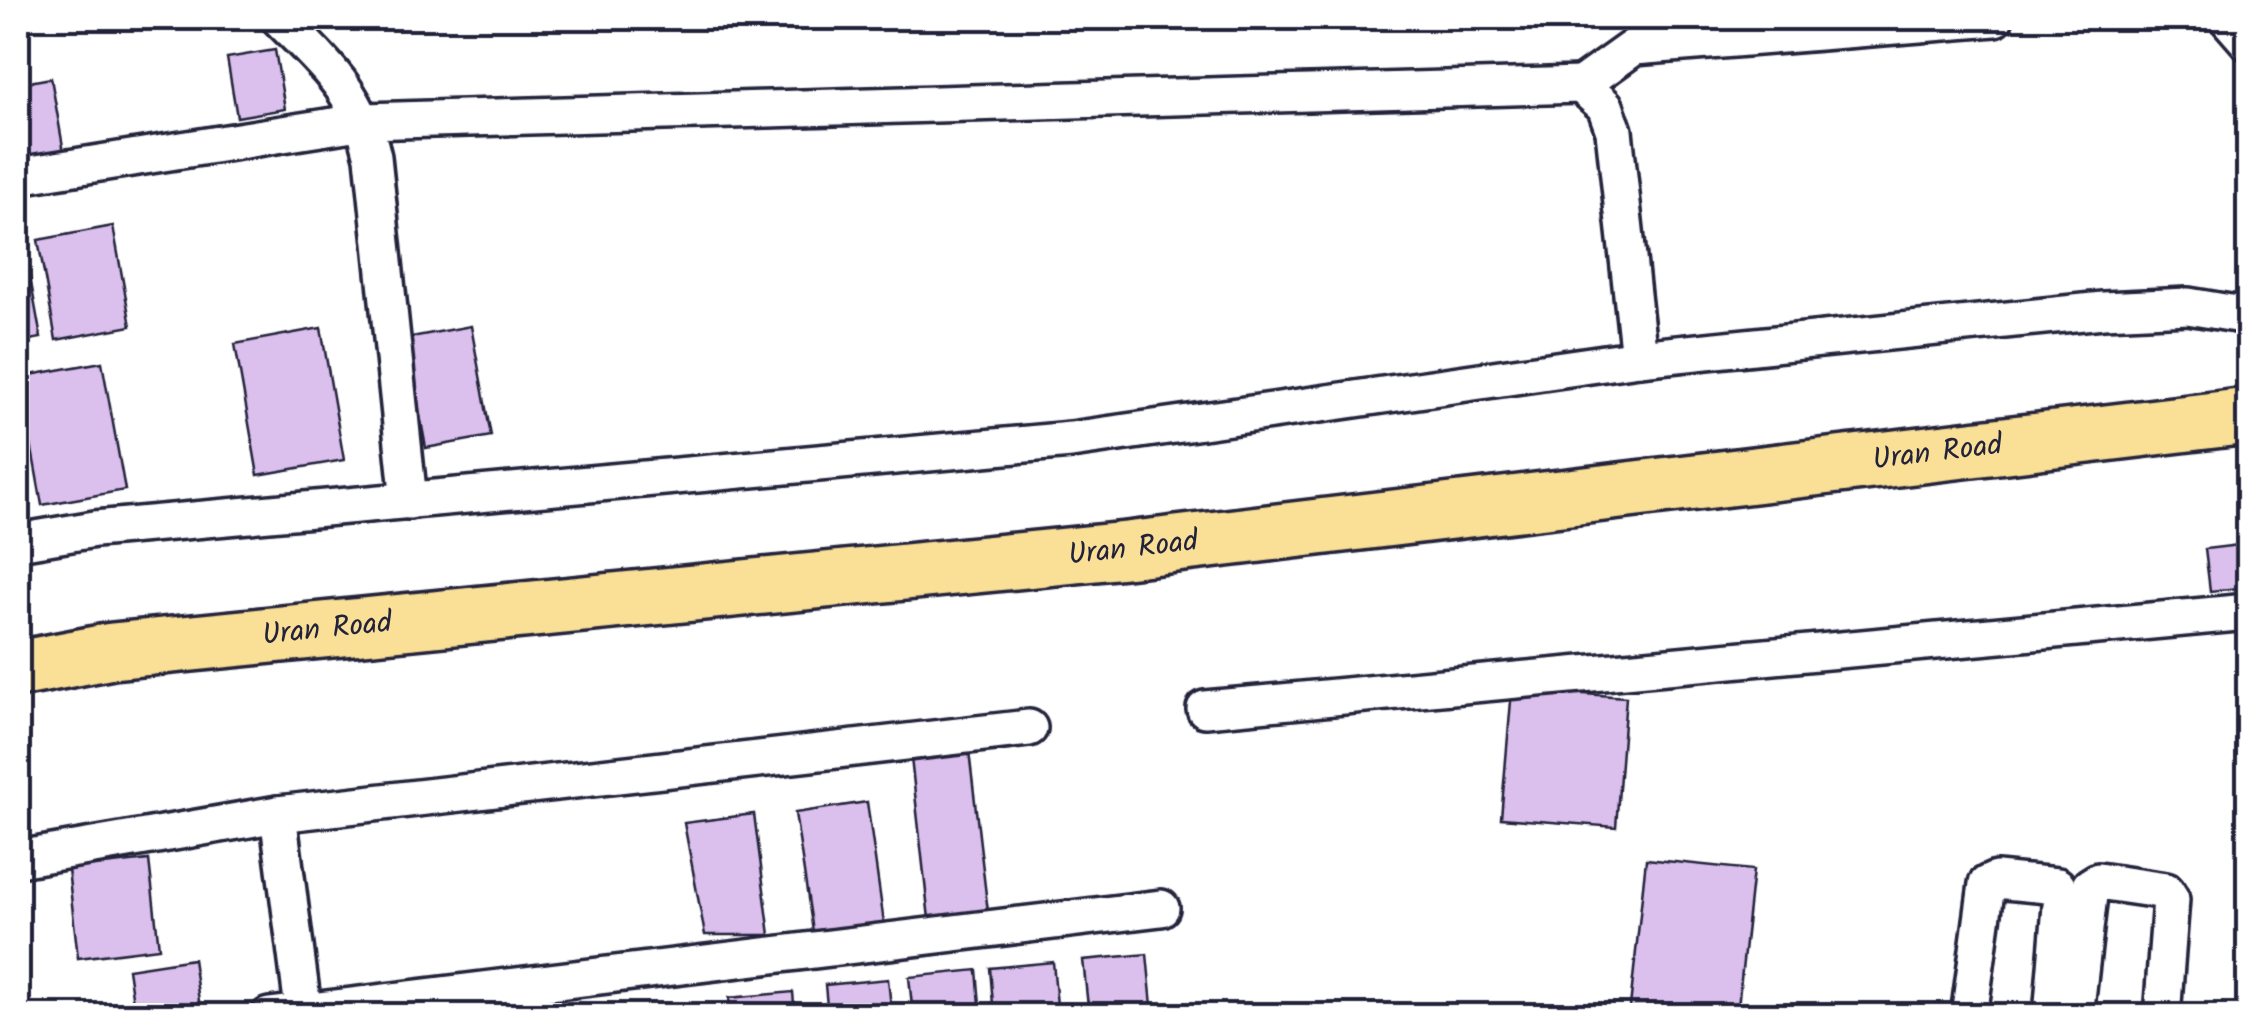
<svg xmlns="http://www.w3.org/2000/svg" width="2266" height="1033" viewBox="0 0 2266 1033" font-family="Kalam,sans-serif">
	<rect width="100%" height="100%" fill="#fff"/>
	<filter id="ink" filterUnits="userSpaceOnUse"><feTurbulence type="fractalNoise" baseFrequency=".01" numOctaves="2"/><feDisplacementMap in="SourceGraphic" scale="20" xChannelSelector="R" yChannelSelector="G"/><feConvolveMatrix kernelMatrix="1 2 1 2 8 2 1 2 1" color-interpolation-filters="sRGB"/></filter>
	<g filter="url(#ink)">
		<g fill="#dbbfed" stroke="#22223b" stroke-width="2.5">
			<path d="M275 50 285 109 237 117 227 58Z"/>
			<path d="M51 78 65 158 18 166V84Z"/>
			<path d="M113 226 131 326 56 340 38 240Z"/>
			<path d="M24 244 41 338 18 342V245Z"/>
			<path d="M471 326 491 436 426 448 406 338Z"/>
			<path d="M321 328 344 460 258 475 235 344Z"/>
			<path d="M102 362 125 490 42 505 19 377Z"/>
			<path d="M2248 544V587L2210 591 2205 549Z"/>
			<path d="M1512 689 1626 697 1616 827 1501 818Z"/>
			<path d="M969 751 988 912 929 919 911 758Z"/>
			<path d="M867 802 884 923 814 938 795 813Z"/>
			<path d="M754 814 770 935H705L684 823Z"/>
			<path d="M1646 859 1753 870 1737 1016H1629Z"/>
			<path d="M149 860 159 948 78 958 68 869Z"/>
			<path d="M1147 954 1153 1016H1089L1083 960Z"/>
			<path d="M193 959 201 1015 135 1016 128 969Z"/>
			<path d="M1053 962 1058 1016H994L990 968Z"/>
			<path d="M977 970 981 1016H913L909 977Z"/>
			<path d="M888 979 892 1016H828L825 985Z"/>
			<path d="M793 992 795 1016H731L729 998Z"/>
			<path d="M686 1007V1016H622V1014Z"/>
		</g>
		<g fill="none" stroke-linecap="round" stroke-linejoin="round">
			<g stroke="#22223b" stroke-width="42">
				<g id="street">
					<path d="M279 18C323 63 359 92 373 157L409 501"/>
					<path d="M2227 18 2248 42"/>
					<path d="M1581 85 1634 47 1995 18"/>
					<path d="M18 176 365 121 1581 85 1605 106 1614 131 1639 358"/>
					<path d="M18 542 95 529 1071 440 1639 358 2103 310 2188 306 2248 316"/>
					<path d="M1205 709 2248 612"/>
					<path d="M278 814 304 1016"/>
					<path d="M18 859 278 814 1029 728"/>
					<path d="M269 1016 1161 908"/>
					<path d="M1969 1016 1987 884 1996 880 2057 886 2062 894 2052 1016"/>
					<path d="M2075 1016 2090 886 2098 881 2166 891 2171 899 2162 1016"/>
				</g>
			</g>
			<g stroke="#22223b" stroke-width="62">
				<g id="primary">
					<path id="s1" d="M18 669 112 651 1126 550 2248 416"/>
				</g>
			</g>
			<use href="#street" stroke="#fff" stroke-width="35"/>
			<use href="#primary" stroke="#fadf96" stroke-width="55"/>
		</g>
	</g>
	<g text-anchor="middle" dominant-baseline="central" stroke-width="10" stroke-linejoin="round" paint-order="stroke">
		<g font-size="30" fill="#22223b" stroke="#fff">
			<text stroke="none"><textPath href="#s1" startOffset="1932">Uran Road</textPath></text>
			<text stroke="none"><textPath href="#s1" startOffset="1122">Uran Road</textPath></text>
			<text stroke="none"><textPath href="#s1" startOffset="312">Uran Road</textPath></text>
		</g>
	</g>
	<rect width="2266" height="1033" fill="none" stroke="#fff" stroke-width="60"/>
	<rect x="30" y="30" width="2206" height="973" fill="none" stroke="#22223b" stroke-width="4" filter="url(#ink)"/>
</svg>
